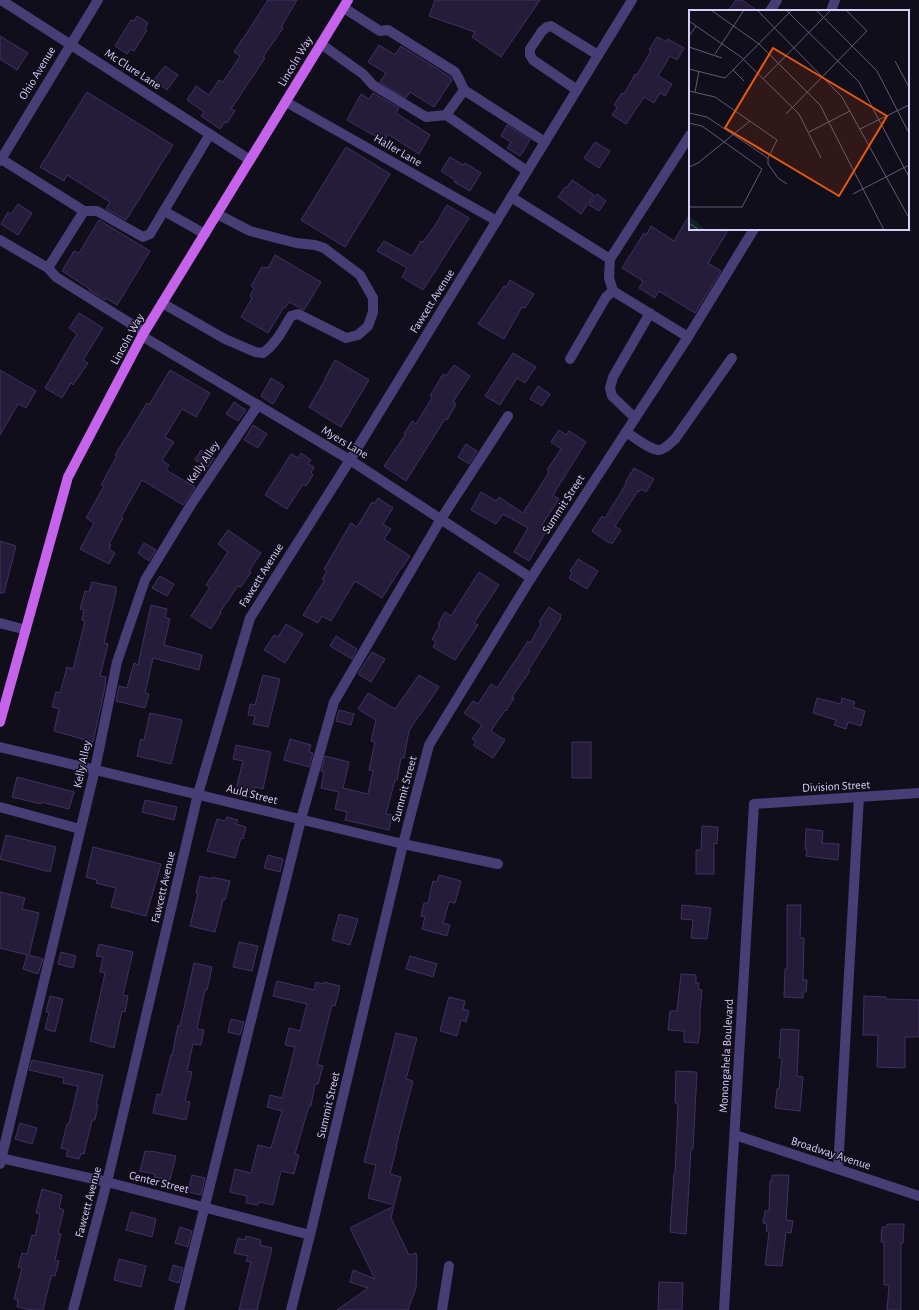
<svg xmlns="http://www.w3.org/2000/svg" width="919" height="1310" viewBox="0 0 919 1310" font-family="'Alegreya Sans',sans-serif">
	<rect width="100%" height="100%" fill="#110e1b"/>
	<g fill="#251c3a" stroke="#403163">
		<path d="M268 0H297L281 27 283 28 263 57 265 58 231 109 235 111 227 123 225 122 220 129 201 116 204 112 187 100 196 86 209 95 219 80 223 82 240 56 234 52 242 39H243Z"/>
		<path d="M435 0H540L501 57 472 37 475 32 429 16Z"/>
		<path d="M736 0H742L758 11H728Z"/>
		<path d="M137 16 148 23 145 29 147 30 134 51 131 49 127 54 115 46 131 20 134 21Z"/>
		<path d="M0 36 28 53 17 70 0 59Z"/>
		<path d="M657 37 667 42 668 39 684 48 677 60 670 56 658 76 672 84 665 96 660 93 654 103 644 97 626 124 612 115 617 108 614 105 622 93 624 94 635 74 637 75 651 51 649 50Z"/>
		<path d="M379 45 395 55 401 46 450 77 452 80 434 107 410 92 406 98 380 82 386 73 368 62Z"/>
		<path d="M165 66 178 75 167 90 154 80Z"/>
		<path d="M87 92 173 145 126 220 106 209 110 202 67 175 64 181 40 167Z"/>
		<path d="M373 93 399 108 396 113 430 135 419 154 388 134 384 141 347 120 361 94 369 99Z"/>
		<path d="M507 125 530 140 520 156 507 148 511 142 501 136Z"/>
		<path d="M595 142 610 151 599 168 584 158Z"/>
		<path d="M346 147 390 174 345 247 301 220Z"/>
		<path d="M450 157 463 165 465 163 481 173 470 191 454 182 455 180 441 171Z"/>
		<path d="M572 180 594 195 581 214 558 197 565 187 566 188Z"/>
		<path d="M597 194 606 201 599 211 589 205Z"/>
		<path d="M18 204 32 213 18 235 1 224 8 212 11 214Z"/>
		<path d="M447 205 469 218 423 290 402 277 407 268 377 251 384 241 412 256 421 241 423 242 436 224Z"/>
		<path d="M690 214V229H729L708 263 721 271 695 313 659 291 655 298 639 288 643 281 622 268 644 233 646 235 651 226 674 241Z"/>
		<path d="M99 220 150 251 117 305 106 298 105 300 89 290 90 289 62 271 74 251 79 253Z"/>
		<path d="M275 255 321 282 304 310 289 302 285 308 284 307 268 333 241 317 252 298 250 296 254 288 251 286 262 267 268 268Z"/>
		<path d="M510 280 534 294 525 308 522 307 504 339 478 324 504 286 506 287Z"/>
		<path d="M79 313 103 328 83 360 88 363 73 385 71 383 62 398 45 388 77 334 69 328Z"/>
		<path d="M513 353 536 367 525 383 517 378 500 405 485 396Z"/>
		<path d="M335 360 369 380 341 427 309 407 326 378H325Z"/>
		<path d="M454 365 470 376 453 402 456 404 447 420 445 419 406 481 384 466 405 435 404 434 412 421 416 424 432 398 430 396 443 374 446 376Z"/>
		<path d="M0 370 36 391 26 408 18 404 0 435Z"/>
		<path d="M170 370 210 393 196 417 182 409 165 437 174 442 162 460 169 465 166 470 195 487 183 505 142 480 121 517 123 518 109 544 111 545 109 549 115 553 109 564 80 549 94 523 86 518 104 486 101 485 117 456 115 455 147 403 149 405Z"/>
		<path d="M271 378 284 386 273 404 261 396Z"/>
		<path d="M538 386 550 394 542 406 530 399Z"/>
		<path d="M234 402 246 410 238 421 226 414Z"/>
		<path d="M253 425 267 434 258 448 244 440Z"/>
		<path d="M559 430 566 435 569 431 586 442 553 495 559 499 542 525 548 528 529 561 514 552 528 528 503 514 496 524 471 510 481 492 496 501 499 497 523 513 546 477 549 472 547 470 561 449 551 442Z"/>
		<path d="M466 444 477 451 469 464 458 457Z"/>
		<path d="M201 450 214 458 208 467 195 460Z"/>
		<path d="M301 453 311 460 308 464 314 467 311 473 313 475 306 486 303 484 287 509 265 495 291 454 298 458Z"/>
		<path d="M634 468 654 479 646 492 641 489 639 492 638 491 615 526 621 530 612 544 609 542V543L592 531 602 516 605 518 626 484 625 483Z"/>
		<path d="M378 498 393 508 383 524 391 529 384 539 410 556 402 568H401L382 598 355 581 331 621 322 616 318 623 303 615 325 580 322 579 327 571 324 569 351 523 357 527 372 502 374 504Z"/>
		<path d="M228 530 261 553 249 571 251 572 241 587 238 586 220 612 221 613 211 629 191 616 210 587 206 585 228 552 218 544Z"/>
		<path d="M0 541 16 546 4 593H0Z"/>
		<path d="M144 543 156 550 149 561 138 553Z"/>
		<path d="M578 559 598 571 587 589 569 578 572 573 570 571Z"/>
		<path d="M479 572 499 585 474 623 478 625 455 660 433 647 436 642 432 639 440 625 438 624 445 612 451 616Z"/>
		<path d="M160 576 174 584 167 596 152 588Z"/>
		<path d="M92 582 116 587V592L104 643 108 644 100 676 106 677 105 683H106L93 742 54 731 59 709 52 707 56 692 60 693 67 667 73 669 85 621 82 620 84 610 80 609 85 591 89 592Z"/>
		<path d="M151 605 167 609 165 617 170 619 164 645 202 655 199 670 153 658 146 689 145 693 149 694 145 708 116 701 119 686 127 688 134 663 138 665Z"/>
		<path d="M549 607 561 615 560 617 561 618 528 671H530L512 697 514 698 506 711 505 710 491 731 505 740 493 758 473 745 476 741 472 739 482 725 464 713 473 701 478 704 491 684 497 688 528 641 530 643 541 624 539 622Z"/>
		<path d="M286 624 303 634 285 663 264 650 274 635 278 637Z"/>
		<path d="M336 636 357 649 352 659 330 646Z"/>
		<path d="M372 652 385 659 371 682 358 674Z"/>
		<path d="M263 675 280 679 268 727 253 724 255 716 248 715 250 704 255 705Z"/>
		<path d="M419 675 439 687 420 715H419L409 731 404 758H401L397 780H395L386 814 392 815 389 830 345 820 347 812 335 809 339 792 321 788 324 772 321 771 325 756 349 762 343 788 368 794 373 771 369 770 375 742 371 741 376 720 358 709 368 693 395 709Z"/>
		<path d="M817 698 841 704 842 698 855 702 853 707 865 711 861 726 848 722 846 729 834 725 836 720 813 713Z"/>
		<path d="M339 710 354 714 351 725 336 721Z"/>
		<path d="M150 713 182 720 171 764 137 756 141 739 144 740Z"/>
		<path d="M290 739 311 745 309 752 313 753 309 767 284 760Z"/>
		<rect x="572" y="742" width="19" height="36"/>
		<path d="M236 745 271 752 263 789 255 787 253 793 236 789 243 761 233 759Z"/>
		<path d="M17 777 74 792 69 809 41 802V804L12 797Z"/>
		<path d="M145 800 177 807 174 820 142 812Z"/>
		<path d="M227 817 238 820 236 824 246 827 243 839 241 838 235 858 207 851 217 819 225 821Z"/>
		<path d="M702 826 718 827 717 844 714 843V874H696V850H701Z"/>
		<path d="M806 829 823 831 822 843 839 844 838 860 806 856 807 849H805Z"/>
		<path d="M6 835 56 847 50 872 0 859Z"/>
		<path d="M93 847 161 864 146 916 111 907 116 888 96 883 97 880 86 877Z"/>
		<path d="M268 855 283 859 280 872 264 868Z"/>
		<path d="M439 875 461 881 455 903 449 902 443 923 450 925 447 936 422 929 425 917 421 916 424 903H428L433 881 437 882Z"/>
		<path d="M200 876 211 879 212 877 230 881 225 900H223L215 932 190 926 198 893H196Z"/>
		<path d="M0 892 25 898 22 909 39 913 29 955 43 959 38 974 23 969 27 955 0 948Z"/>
		<path d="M682 905 711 908 707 939 691 938 693 920 681 919Z"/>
		<path d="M787 905H801L800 938H804L803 980H807L806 992H803V998L784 997 785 969H787Z"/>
		<path d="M339 914 358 919 350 945 332 940Z"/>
		<path d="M239 942 258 946 252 971 233 967Z"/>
		<path d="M99 944 133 952 123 995 128 996 125 1012 122 1011 114 1048 90 1041 105 973 100 972 103 957 96 956Z"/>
		<path d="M61 952 76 956 73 968 58 964Z"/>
		<path d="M410 956 437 964 433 977 406 969Z"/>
		<path d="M194 963 212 967 207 990H205L197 1029 204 1030 201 1045 193 1044 187 1071 192 1072 185 1101 190 1102 186 1120 153 1113 157 1094 161 1095 171 1055 172 1056 178 1025 180 1026Z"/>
		<path d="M681 974 696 975V983H699L698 989 702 990 700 1012V1031L698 1043 684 1042V1031L668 1030 670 1011H677Z"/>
		<path d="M277 981 314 990 316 982 323 984 324 982 340 986 335 1006 332 1005 317 1065 323 1066 318 1084H315L311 1106H309L295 1154 299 1155 294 1174 281 1171 273 1205 259 1202 258 1205 246 1203 247 1196 230 1192 235 1169 251 1173 258 1145 271 1148 282 1111 267 1107 270 1095 282 1098 295 1047 285 1045 289 1028 300 1031 307 1004 273 996Z"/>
		<path d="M50 996 63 999 55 1032 45 1029 49 1013 46 1012Z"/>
		<path d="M864 996 886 997V999L919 1000V1037H905V1068L877 1067 878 1035H863Z"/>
		<path d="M449 997 465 1001 463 1009 469 1011 466 1022 461 1020 457 1036 440 1031Z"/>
		<path d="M231 1019 244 1022 240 1035 228 1032Z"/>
		<path d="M781 1029 799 1030 797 1076 803 1077 800 1111 775 1108 777 1089H779L782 1058H779Z"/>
		<path d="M396 1033 417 1038 406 1079 413 1081 396 1146H397L390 1174 401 1177 394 1205 368 1198 376 1165 364 1162Z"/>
		<path d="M32 1060 103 1075 96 1105H98L95 1120H92L84 1154 81 1153 79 1159 66 1156 68 1150 61 1148 67 1124H69L78 1086 63 1083 64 1078 29 1070Z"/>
		<path d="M676 1071 697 1072 693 1149H691L686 1234 670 1232 674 1174H675L678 1104 675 1103Z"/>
		<path d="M20 1123 37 1128 32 1144 15 1139Z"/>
		<path d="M145 1151 150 1152 151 1151 176 1156 170 1180 154 1177 155 1174 140 1171Z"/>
		<path d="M192 1175 205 1178 201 1195 188 1192Z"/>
		<path d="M772 1175H789L786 1220 793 1221 791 1233 786 1232 782 1266 765 1265 769 1232 766 1231 767 1224 763 1223 765 1211H769L770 1181H772Z"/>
		<path d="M42 1189 62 1195 59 1208 64 1210 58 1233 61 1234 55 1260 59 1261 55 1276 52 1275 50 1281 43 1310H32L17 1307 18 1300 14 1299 22 1268 18 1267 22 1253 27 1254 32 1235 35 1236 40 1214 36 1213Z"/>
		<path d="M394 1206 391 1218 409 1255 416 1253 417 1261 416 1288 408 1310H337L368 1288 350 1282 353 1270 375 1279 350 1228Z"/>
		<path d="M131 1212 156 1219 152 1237 126 1230Z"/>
		<path d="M887 1224H904L903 1243H901V1310H887L889 1285H884V1242H881L882 1227H887Z"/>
		<path d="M180 1227 192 1231 188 1247 175 1243Z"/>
		<path d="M246 1236 261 1240 260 1245 272 1248 257 1310H239L251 1262 246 1261 248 1256 234 1253 238 1238 245 1240Z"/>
		<path d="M119 1259 146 1266 141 1287 114 1280Z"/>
		<path d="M173 1265 183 1268 179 1283 169 1280Z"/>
		<path d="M659 1282 683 1283 682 1310H658Z"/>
	</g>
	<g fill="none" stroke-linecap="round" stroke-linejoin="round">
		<g stroke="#463e74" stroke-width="10">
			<path d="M1 0 250 160"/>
			<path d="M344 8 380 31 388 30 455 72 459 79 464 90 545 142"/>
			<path d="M770 11 777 0"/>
			<path d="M831 11 835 0"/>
			<path d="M321 44 363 74 373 85 426 117 446 115 527 171"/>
			<path d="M577 90 533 60 530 55V49L542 31 547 27 551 26 598 55"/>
			<path d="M286 102 497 221"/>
			<path d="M446 115 464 90"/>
			<path d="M0 161 98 0"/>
			<path d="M511 197 610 259"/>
			<path d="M84 211H97L143 237 150 234 210 134"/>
			<path d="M164 211 205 234"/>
			<path d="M0 240 48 268 84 211 1 159"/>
			<path d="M48 268 56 277 144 332"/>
			<path d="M162 303 225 339 255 352 263 353C276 344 283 329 291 316L298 314 346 338 358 335 368 326 373 312V298L360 275 324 248 315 245 296 243 250 231 217 214"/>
			<path d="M142 336 350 460 531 578"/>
			<path d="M688 337 613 291 609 278 610 259 690 135"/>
			<path d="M570 359 606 297 613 291"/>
			<path d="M635 418 612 396 610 388 613 377 650 313"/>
			<path d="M626 432C634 437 650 450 659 450 666 449 670 443 675 439L732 358"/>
			<path d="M0 623 26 630"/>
			<path d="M0 747 403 844 498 864"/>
			<path d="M0 807 80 829"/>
			<path d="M735 1135 919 1196"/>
			<path d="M0 1158 107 1182 310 1235"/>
			<path d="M0 1164 95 769 117 662 145 580 192 503 258 405"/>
			<path d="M838 1169 859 797"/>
			<path d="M73 1310 107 1182 198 794 250 618 350 460 632 0"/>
			<path d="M179 1310 301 819 334 702 441 519 508 416"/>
			<path d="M291 1310 310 1235 403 844 429 745 531 578 688 337 754 229"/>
			<path d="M442 1310 449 1266"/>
			<path d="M724 1310 754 804 919 793"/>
		</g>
		<path stroke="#c663eb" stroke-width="10" d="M0 722 68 477 142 336 348 0"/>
	</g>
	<g text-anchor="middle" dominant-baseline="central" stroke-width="3" stroke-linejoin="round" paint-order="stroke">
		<g font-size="12" fill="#d7cef9" stroke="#110e1b">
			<text transform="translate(295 61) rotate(-59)">Lincoln Way</text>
			<text transform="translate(133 69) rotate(33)">Mc Clure Lane</text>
			<text transform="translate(37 73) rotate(-59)">Ohio Avenue</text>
			<text transform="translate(398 150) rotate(30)">Haller Lane</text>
			<text transform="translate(432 301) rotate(-58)">Fawcett Avenue</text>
			<text transform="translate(127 339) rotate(-61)">Lincoln Way</text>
			<text transform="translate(345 442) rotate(31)">Myers Lane</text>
			<text transform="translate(203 462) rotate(-56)">Kelly Alley</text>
			<text transform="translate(563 504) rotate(-57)">Summit Street</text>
			<text transform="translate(261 575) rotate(-58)">Fawcett Avenue</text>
			<text transform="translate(82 764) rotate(-78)">Kelly Alley</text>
			<text transform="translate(836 786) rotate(-3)">Division Street</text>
			<text transform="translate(404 789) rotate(-75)">Summit Street</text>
			<text transform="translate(252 794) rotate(14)">Auld Street</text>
			<text transform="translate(163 887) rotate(-77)">Fawcett Avenue</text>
			<text transform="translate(726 1056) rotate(-87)">Monongahela Boulevard</text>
			<text transform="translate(328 1105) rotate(-77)">Summit Street</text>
			<text transform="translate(831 1153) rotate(18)">Broadway Avenue</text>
			<text transform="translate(159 1182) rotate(14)">Center Street</text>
			<text transform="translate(88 1202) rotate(-75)">Fawcett Avenue</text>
		</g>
	</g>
	<g transform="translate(689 10)">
		<rect width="220" height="220" fill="#110e1b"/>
		<path d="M0 206 17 220H0Z" fill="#112324"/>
		<path fill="none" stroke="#605b74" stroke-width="1" d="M22 0 70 34 131 95 195 220M68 0 153 87 220 208M97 0 170 72 220 167M127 0 188 61 220 123M0 11 52 47 110 104 132 148M0 26 7 16M0 37 33 48M26 44 55 0M206 51 220 77M0 59 36 68 103 0M44 60 55 71M74 69 142 0M0 81 26 87 88 130 79 148M6 82 10 61M0 103 18 107 79 148V154L89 168 98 174M97 104 178 21 157 0M0 113 13 116 73 159 53 197H0M171 119 220 95M120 122 161 101M0 157 9 153 61 111M164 184 220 155M0 213 10 220"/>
		<path fill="#e8590c" fill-opacity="0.15" stroke="#e8590c" stroke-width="2" d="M84 38 198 106 150 186 36 118Z"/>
		<rect width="220" height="220" fill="none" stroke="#d7cef9" stroke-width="2"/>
	</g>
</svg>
